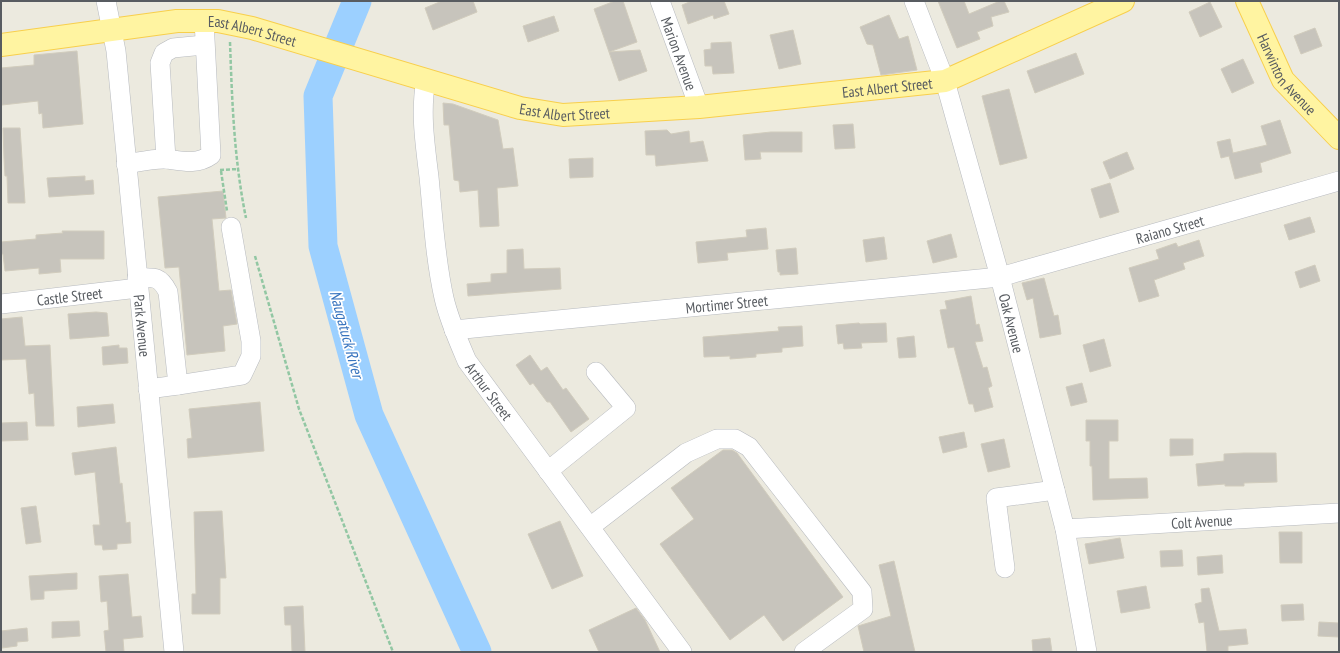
<svg xmlns="http://www.w3.org/2000/svg" width="1340" height="653" viewBox="0 0 1340 653" font-family="'PT Sans Narrow',sans-serif">
	<rect width="100%" height="100%" fill="#eceadf"/>
	<g fill="none" stroke-linecap="round" stroke-linejoin="round">
		<path stroke="#9cd0ff" stroke-width="29" d="M357 1 318 96 323 246 369 415 477 652"/>
	</g>
	<g fill="#c7c4bc" stroke="#d1ccbd">
		<path d="M442 1H473L477 12 433 30 425 8Z"/>
		<path d="M615 1H623L637 42 609 52 594 9Z"/>
		<path d="M692 1H724L729 14 714 19 713 15 688 24 682 5Z"/>
		<path d="M938 1H964L969 14 1000 1H1004L1009 12 991 17 993 26 977 32 980 39 957 48Z"/>
		<path d="M1210 2 1222 27 1200 37 1189 12Z"/>
		<path d="M889 15 899 39 908 36 917 70 881 75 873 45 867 44 860 27Z"/>
		<path d="M554 16 559 31 528 42 523 26Z"/>
		<path d="M1315 28 1322 46 1301 54 1294 36Z"/>
		<path d="M793 30 801 64 779 69 770 35Z"/>
		<path d="M731 42 734 73 713 74 712 66H705L704 50 711 49V43Z"/>
		<path d="M640 50 647 71 619 81 609 52Z"/>
		<path d="M77 51 83 124 43 128 42 113 39 114 38 101 2 105 1 68 34 65V55Z"/>
		<path d="M1076 53 1084 74 1035 93 1027 71Z"/>
		<path d="M1243 59 1254 83 1232 93 1221 69Z"/>
		<path d="M1009 89 1027 158 1000 165 982 96Z"/>
		<path d="M443 103 453 104 498 120 503 149 513 148 518 186 497 188 499 226 480 227 478 190 460 192 459 181 454 180 449 125H444Z"/>
		<path d="M1280 120 1291 153 1260 163 1262 172 1235 179 1229 156 1221 158 1217 142 1230 139 1233 153 1267 145 1261 126Z"/>
		<path d="M853 124 855 148 835 149 833 125Z"/>
		<path d="M3 128H20L25 203H8L7 176H5L4 158Z"/>
		<path d="M667 130 671 134 689 131 690 143 703 141 708 161 656 166 655 155H646L645 131Z"/>
		<path d="M771 132H802V152H760L761 159 745 160 743 135Z"/>
		<path d="M1127 152 1134 169 1110 179 1103 162Z"/>
		<path d="M593 158V177L570 178 569 159Z"/>
		<path d="M85 176V181L93 180 94 194 49 197 47 178Z"/>
		<path d="M1110 183 1119 212 1100 218 1091 189Z"/>
		<path d="M223 191 226 218 212 219 219 291 231 290 237 324 223 326 225 351 187 355 179 267 165 268 158 197Z"/>
		<path d="M1310 217 1315 232 1289 240 1284 225Z"/>
		<path d="M766 228 768 249 727 253 728 260 698 263 696 242 747 237 746 230Z"/>
		<path d="M62 231H104V259H60L61 272 39 274V268L5 271 3 254H1V242L36 239V235L63 233Z"/>
		<path d="M951 234 957 257 933 263 927 241Z"/>
		<path d="M884 237 887 259 866 262 863 240Z"/>
		<path d="M1199 240 1204 256 1183 263 1185 269 1154 280 1159 296 1139 302 1129 268 1159 259 1156 250 1176 243 1178 247Z"/>
		<path d="M796 248 798 274 780 275V272H778L776 250Z"/>
		<path d="M523 249 524 269 560 268 561 289 468 296 467 284 491 282V274L507 273V250Z"/>
		<path d="M1315 265 1320 281 1300 288 1295 272Z"/>
		<path d="M1044 278 1054 316 1058 315 1061 334 1040 338 1033 298 1027 300 1022 283Z"/>
		<path d="M971 296 976 325 979 324 983 341 975 342 983 368 987 367 992 386 988 388 993 407 975 412 973 404H969L954 347 948 348 940 310 947 309 945 301Z"/>
		<path d="M96 312 107 313 109 336 70 339 68 314Z"/>
		<path d="M22 317 25 346 50 345 54 426H36L34 393 29 394 26 359 1 360V319Z"/>
		<path d="M859 323 860 324 886 323 887 342 861 343 862 348 844 349 843 343 838 344 836 325Z"/>
		<path d="M802 326 803 346 782 348V352L756 354V357L730 359V356L704 357 703 337 779 331 778 327Z"/>
		<path d="M914 336 916 357 899 358 897 338Z"/>
		<path d="M1104 339 1111 366 1090 372 1083 345Z"/>
		<path d="M119 345V348H127L128 363 103 365 102 347Z"/>
		<path d="M530 355 541 371 547 367 563 390 566 388 589 419 571 432 550 402H547L533 383 530 385 516 365Z"/>
		<path d="M1082 383 1087 402 1071 406 1066 387Z"/>
		<path d="M260 402 264 451 188 458 187 439 192 438 189 409Z"/>
		<path d="M113 404 115 423 78 427 77 407Z"/>
		<path d="M1086 420H1118V441H1109V479L1147 478 1148 498 1093 500 1092 466H1090V441H1086Z"/>
		<path d="M27 422 28 440 1 441V423Z"/>
		<path d="M964 432 967 447 943 453 939 437Z"/>
		<path d="M1004 439 1010 467 988 472 981 444Z"/>
		<path d="M1170 439H1193V455L1170 456Z"/>
		<path d="M116 447 120 484 122 483 126 523 130 522 131 543 117 544V549L103 550 102 545H95L93 525H100L95 472 75 475 72 453Z"/>
		<path d="M723 450H732L737 453 843 597 783 641 764 615 730 640 660 544 694 519 671 488Z"/>
		<path d="M1244 453H1276L1277 482 1244 483V486H1225V484L1198 486 1196 464 1224 461V454Z"/>
		<path d="M36 506 41 542 26 544 21 508Z"/>
		<path d="M222 511 226 578H220V614H192V594H196L194 512Z"/>
		<path d="M560 521 583 576 552 589 528 534Z"/>
		<path d="M1279 532H1302V563H1280Z"/>
		<path d="M1120 538 1124 558 1089 564 1085 544Z"/>
		<path d="M1182 550 1183 566 1161 567 1160 551Z"/>
		<path d="M1222 555 1223 573 1198 575 1197 557Z"/>
		<path d="M894 561 915 652H864L858 626 891 616 879 565Z"/>
		<path d="M77 573V589L44 591V599L31 600 29 576Z"/>
		<path d="M128 574 132 617 141 616 143 637 123 639 124 652H106L104 631 109 630 107 601 101 602 99 576Z"/>
		<path d="M1146 586 1150 608 1121 613 1117 591Z"/>
		<path d="M1209 588 1219 631 1246 629 1248 644 1228 646V652H1207L1204 622 1199 623 1195 604 1202 602 1201 589Z"/>
		<path d="M1303 604 1304 620 1282 621 1281 605Z"/>
		<path d="M303 606 305 652H292L291 625H285L284 607Z"/>
		<path d="M636 608 645 620 660 652H599L589 630Z"/>
		<path d="M79 621 80 636 52 638V622Z"/>
		<path d="M1319 622 1339 623V637L1318 636Z"/>
		<path d="M27 628 28 641 17 642V646L2 648 1 631Z"/>
		<path d="M1050 638 1052 652H1033L1032 640Z"/>
	</g>
	<g fill="none" stroke-linecap="round" stroke-linejoin="round">
		<g stroke="#b7babf" stroke-width="20">
			<g id="minor">
				<path id="s1" d="M106 1 116 51 174 652"/>
				<path id="s2" d="M660 1 699 107"/>
				<path id="s3" d="M914 1 945 81 1000 277 1065 529 1087 652"/>
				<path id="s4" d="M426 80C420 112 425 144 429 177 433 217 435 258 444 298 449 320 458 340 467 361L682 652"/>
				<path d="M166 159 160 63 164 53 173 48 204 45"/>
				<path d="M126 164C139 162 154 158 167 159 182 161 197 165 211 155L204 20"/>
				<path d="M137 278C154 277 160 276 168 292L178 385 148 389"/>
				<path id="s5" d="M1 304 138 288"/>
				<path id="s6" d="M454 330 1000 277 1339 181"/>
				<path d="M178 385 242 375 251 356V341L231 227"/>
				<path d="M548 471 626 408 596 372"/>
				<path d="M590 527 686 453 717 439H735L749 447 862 592 863 609 804 652"/>
				<path id="s7" d="M1065 529 1339 513"/>
				<path d="M1005 568 996 498 1055 490"/>
			</g>
		</g>
		<g stroke="#f8cf4c" stroke-width="24">
			<g id="major">
				<path id="s8" d="M1247 1 1283 80 1339 138"/>
				<path id="s9" d="M1 45 177 21H218L252 28 520 108 563 115 699 107 945 81 1123 1"/>
			</g>
		</g>
		<g stroke="#92c7a3" stroke-width="2.5" stroke-dasharray="4 2" stroke-linecap="butt">
			<path d="M230 42C232 100 234 160 246 218"/>
			<path d="M220 170 239 169"/>
			<path d="M221 171 227 211"/>
			<path d="M255 256 299 409 393 652"/>
		</g>
		<use href="#minor" stroke="#fff" stroke-width="19"/>
		<use href="#major" stroke="#fff4a1" stroke-width="22"/>
	</g>
	<g text-anchor="middle" dominant-baseline="central" stroke-width="3.5" stroke-linejoin="round" paint-order="stroke">
		<g font-size="15" fill="#585c61" stroke="#fff">
			<text stroke="none"><textPath href="#s9" startOffset="254">East Albert Street</textPath></text>
			<text stroke="none"><textPath href="#s2" startOffset="56">Marion Avenue</textPath></text>
			<text stroke="none"><textPath href="#s8" startOffset="84">Harwinton Avenue</textPath></text>
			<text stroke="none"><textPath href="#s9" startOffset="902">East Albert Street</textPath></text>
			<text stroke="none"><textPath href="#s9" startOffset="578">East Albert Street</textPath></text>
			<text stroke="none"><textPath href="#s6" startOffset="725">Raiano Street</textPath></text>
			<text stroke="none"><textPath href="#s5" startOffset="69">Castle Street</textPath></text>
			<text stroke="none"><textPath href="#s6" startOffset="274">Mortimer Street</textPath></text>
			<text stroke="none"><textPath href="#s3" startOffset="337">Oak Avenue</textPath></text>
			<text stroke="none"><textPath href="#s1" startOffset="327">Park Avenue</textPath></text>
			<text stroke="none"><textPath href="#s4" startOffset="324">Arthur Street</textPath></text>
			<text stroke="none"><textPath href="#s7" startOffset="137">Colt Avenue</textPath></text>
		</g>
		<g font-size="16" font-style="italic" fill="#3874be" stroke="#fff">
			<text transform="translate(347 334) rotate(75)">Naugatuck River</text>
		</g>
	</g>
	<rect width="1340" height="653" fill="none" stroke="#585c61" stroke-width="4"/>
</svg>
